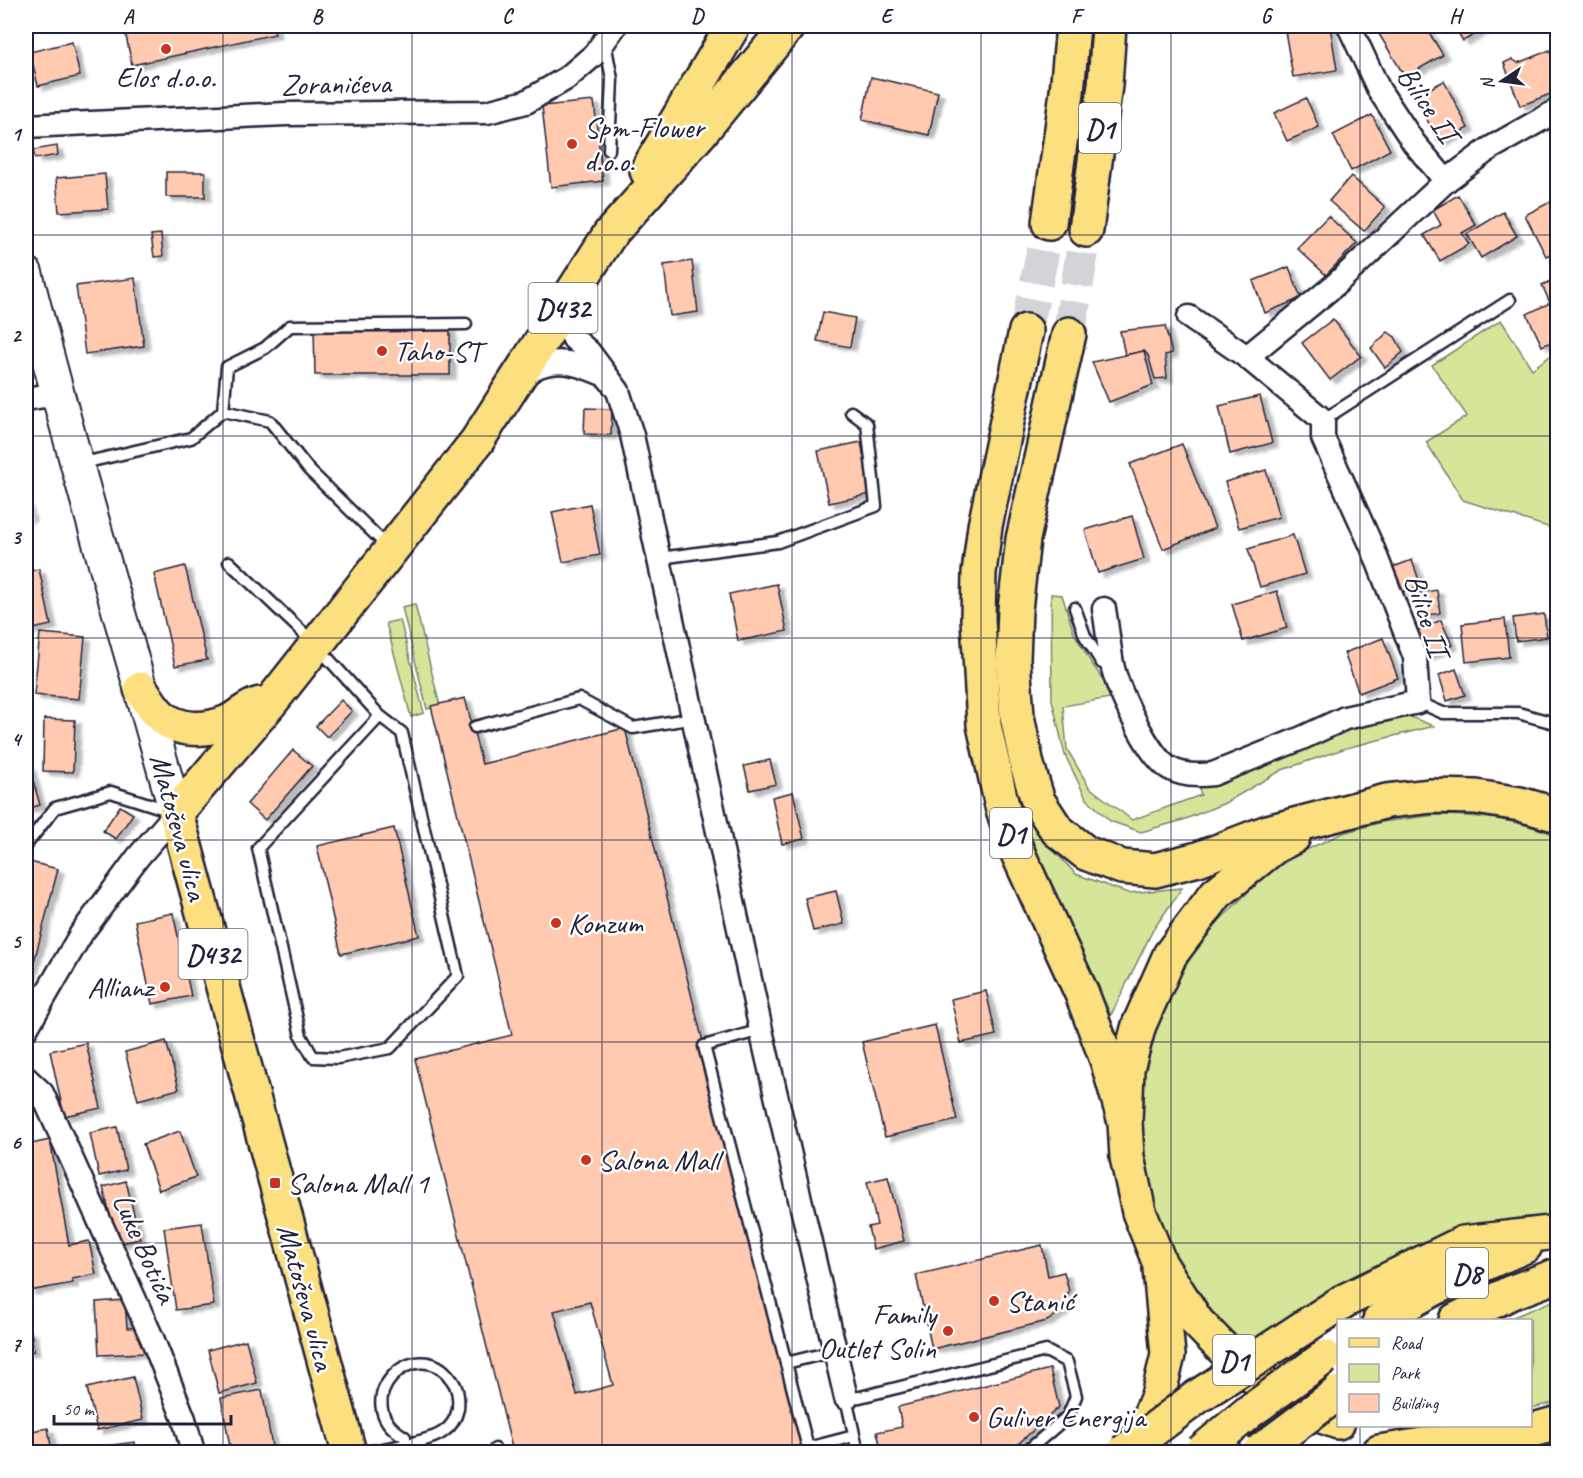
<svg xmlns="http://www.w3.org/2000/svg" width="1583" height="1478" viewBox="0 0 1583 1478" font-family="Caveat,sans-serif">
	<defs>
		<filter id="shadow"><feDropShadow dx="6" dy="4" stdDeviation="1.5" flood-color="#0004"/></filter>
	</defs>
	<rect width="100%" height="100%" fill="#fff"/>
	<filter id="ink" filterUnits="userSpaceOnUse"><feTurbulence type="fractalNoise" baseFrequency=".0167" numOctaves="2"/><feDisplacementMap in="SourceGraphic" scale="12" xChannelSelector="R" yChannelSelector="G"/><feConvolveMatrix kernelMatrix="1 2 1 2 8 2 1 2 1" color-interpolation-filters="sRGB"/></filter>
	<g filter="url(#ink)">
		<g fill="#d5e599" stroke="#7c846a" stroke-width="1.5">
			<path d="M1501 320 1532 369 1557 351V530L1463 500 1426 442 1467 416 1432 365Z"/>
			<path d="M1051 594 1062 595 1074 633 1092 664 1116 697 1063 706 1067 749 1089 787 1132 820 1201 795 1198 785 1213 786 1335 732 1403 714 1434 726 1346 748 1282 770 1225 803 1183 820 1141 832 1110 821 1086 798 1065 755 1052 700Z"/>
			<path d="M415 604 440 706 427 709 402 607Z"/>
			<path d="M400 620 424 713 411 717 386 623Z"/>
			<path d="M1021 809 1039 835 1076 874 1128 893 1182 888 1153 930 1111 1015C1078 947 1046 880 1021 809Z"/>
			<path d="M1436 815C1477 815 1519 819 1557 836V1215L1547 1218 1360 1308 1266 1371 1190 1295 1161 1243 1138 1132 1141 1087 1155 1032 1176 983 1202 938 1269 871 1308 849 1343 833 1382 822Z"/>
			<path d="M1557 1299V1402L1531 1408 1530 1320H1506Z"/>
		</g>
		<g fill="#ffcab0" stroke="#22223b" stroke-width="1.5" fill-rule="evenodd" filter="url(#shadow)">
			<path d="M124 26H273L275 34 132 65Z"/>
			<path d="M1316 26H1330L1337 70 1293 77 1285 31Z"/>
			<path d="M1394 26H1425L1443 55 1405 77 1379 34Z"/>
			<path d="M1454 26H1490L1463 41Z"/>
			<path d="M72 42 80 76 38 86 30 52Z"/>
			<path d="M1550 50 1558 68V91L1520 106 1504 63 1512 59 1518 63Z"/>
			<path d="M871 77 938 92 929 135 862 120Z"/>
			<path d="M1444 81 1468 128 1439 143 1415 96Z"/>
			<path d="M1306 98 1319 127 1287 141 1274 113Z"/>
			<path d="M594 101 603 181 551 187 542 106Z"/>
			<path d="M1372 115 1390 150 1351 171 1333 135Z"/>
			<path d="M57 146 58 155 35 159 33 150Z"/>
			<rect x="166" y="172" width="39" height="25"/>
			<path d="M105 174 108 209 59 212 56 178Z"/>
			<path d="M1351 176 1385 207 1364 231 1329 201Z"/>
			<path d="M1458 195 1476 225 1462 233 1469 244 1440 261 1424 235 1441 225 1433 210Z"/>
			<path d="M1558 198V251L1546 256 1525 215Z"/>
			<path d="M1503 212 1517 236 1481 258 1467 234Z"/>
			<path d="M1328 216 1357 243 1326 275 1297 248Z"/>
			<path d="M161 234 163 256 154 257 151 235Z"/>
			<path d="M692 261 698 312 670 316 664 265Z"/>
			<path d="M1289 267 1301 298 1265 313 1253 281Z"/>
			<path d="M135 278 144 346 85 354 76 286Z"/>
			<path d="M1558 278V339L1542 346 1527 314 1550 303 1542 285Z"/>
			<path d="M823 312 855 318 850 347 817 341Z"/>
			<path d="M1333 319 1361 356 1330 380 1302 343Z"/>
			<path d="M1165 326 1172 353 1165 355 1167 378 1155 379 1148 355 1144 351 1125 355 1120 331Z"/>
			<path d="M314 328H450V375H315Z"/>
			<path d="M1388 332 1395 337 1403 352 1385 368 1371 348Z"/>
			<path d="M1144 351 1153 385 1109 402 1092 362Z"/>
			<path d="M1260 396 1272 443 1230 454 1219 406Z"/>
			<path d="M585 408 612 409 611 435 584 434Z"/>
			<path d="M861 442 871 494 829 503 818 451Z"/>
			<path d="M1182 444 1215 528 1163 549 1130 464Z"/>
			<path d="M1266 470 1279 517 1239 528 1225 482Z"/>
			<path d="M26 502 30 517 26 519Z"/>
			<path d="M590 504 600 555 563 562 552 512Z"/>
			<path d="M1132 516 1144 559 1098 573 1085 530Z"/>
			<path d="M1293 535 1305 574 1260 587 1248 549Z"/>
			<path d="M1412 560 1421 586 1402 592 1393 567Z"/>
			<path d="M185 566 207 660 175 666 154 574Z"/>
			<path d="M39 569 51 625 28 630 26 616V572Z"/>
			<path d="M777 584 787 631 738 641 729 594Z"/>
			<path d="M1437 590 1440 613 1422 616 1419 593Z"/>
			<path d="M1277 591 1287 628 1243 641 1232 604Z"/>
			<path d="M1544 614 1547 637 1516 641 1513 618Z"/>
			<path d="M1505 619 1509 657 1466 662 1462 624Z"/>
			<path d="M1441 620 1452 645 1427 656 1416 631Z"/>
			<path d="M40 633 85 637 79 699 34 695Z"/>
			<path d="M1383 638 1398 678 1359 693 1344 653Z"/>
			<path d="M1456 669 1465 695 1447 701 1439 675Z"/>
			<path d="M465 698 482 764 625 728 805 1452H513L415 1059 512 1035 431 706ZM590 1302 613 1385 577 1395 554 1311Z"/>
			<path d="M341 700 352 711 327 737 316 726Z"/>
			<path d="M44 719 75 720 73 772 43 771Z"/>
			<path d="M293 750 312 766 265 820 247 804Z"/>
			<path d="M770 760 776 784 750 790 744 766Z"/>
			<path d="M29 766 40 805 26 809V767Z"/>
			<path d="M793 792 804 839 782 844 772 797Z"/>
			<path d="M120 806 133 814 116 839 103 831Z"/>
			<path d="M394 828 419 936 341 954 317 846Z"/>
			<path d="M26 861 58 869 28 985H26Z"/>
			<path d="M836 891 844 924 813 931 805 898Z"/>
			<path d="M173 913 191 996 152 1004 135 921Z"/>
			<path d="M986 991 996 1035 961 1043 951 999Z"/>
			<path d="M935 1025 957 1120 885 1137 862 1042Z"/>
			<path d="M166 1041 179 1089 138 1100 125 1052Z"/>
			<path d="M86 1043 101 1108 64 1116 50 1051Z"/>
			<path d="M117 1127 126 1170 99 1176 90 1133Z"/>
			<path d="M180 1131 196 1177 159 1190 143 1144Z"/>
			<path d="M50 1140 69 1245 89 1241 96 1274 72 1279 73 1283 29 1291 26 1271V1145Z"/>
			<path d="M888 1177 904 1241 873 1249 868 1227 877 1225 867 1182Z"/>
			<path d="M126 1181 140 1239 117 1244 103 1187Z"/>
			<path d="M202 1223 214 1305 176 1310 164 1228Z"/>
			<path d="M1042 1245 1048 1276 1064 1272 1069 1291 1062 1311 1047 1321 932 1349 916 1275Z"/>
			<path d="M125 1300 127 1328 143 1327 144 1353 99 1355 96 1302Z"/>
			<path d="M26 1331H31L34 1351 26 1352Z"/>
			<path d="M246 1340 257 1383 219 1393 208 1350Z"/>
			<path d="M1050 1369 1059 1407 1009 1452H882L877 1432 902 1427 898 1407Z"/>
			<path d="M133 1377 143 1420 97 1430 87 1388Z"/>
			<path d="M262 1390 273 1452H231L221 1398Z"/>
			<path d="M48 1428 52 1452H26V1432Z"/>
			<path d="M135 1442 136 1452H99L98 1447Z"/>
		</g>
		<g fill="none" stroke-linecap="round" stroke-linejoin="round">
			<g stroke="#d3d3d8" stroke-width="33" stroke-dasharray="33 16" stroke-linecap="butt">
				<path d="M1026 331 1049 223"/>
				<path d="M1069 334 1086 230"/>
			</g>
			<g stroke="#22223b" stroke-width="15">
				<g id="lane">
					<path d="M605 43 612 79 609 150"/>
					<path d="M1323 420 1510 300"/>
					<path d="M79 464 191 438 223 411"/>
					<path d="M388 547 309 470 270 421 223 411 227 367 265 348 290 326 466 324"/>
					<path d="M660 558 778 542 876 506 867 424 851 412"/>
					<path d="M229 562 317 646 380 716 402 733 458 976 390 1048 338 1058 313 1057 301 1036 258 848 380 716"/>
					<path d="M1075 608 1085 636 1102 663 1109 664"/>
					<path d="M1418 702 1443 713H1518L1558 724"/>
					<path d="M475 727 579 699 633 728 694 718"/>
					<path d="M26 845 55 808 111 792 171 811"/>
					<path d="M761 1030 704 1046 809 1452"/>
					<path d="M786 1363 835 1351"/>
					<path d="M808 1448 854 1436"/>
					<path d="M495 1449 496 1452"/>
					<path d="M368 1452C386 1448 430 1442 443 1432 451 1427 456 1418 458 1409 459 1399 458 1387 451 1379 416 1330 344 1403 405 1437"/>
					<path d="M858 1452 846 1398 860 1397 1046 1351 1067 1362 1076 1396 1068 1416 1026 1452"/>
				</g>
			</g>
			<g stroke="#22223b" stroke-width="27">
				<g id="street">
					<path d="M1349 26 1379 90 1414 143 1446 181"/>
					<path d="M26 126 286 114 487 112 526 102 567 78 595 54 615 26"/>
					<path d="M565 305 566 322 574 339 589 352 618 391 632 435 761 1030 846 1398"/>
					<path d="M1247 357 1336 284 1446 181 1489 149 1558 110"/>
					<path d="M518 379C525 375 532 369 539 366 562 357 584 366 605 375"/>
					<path d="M26 399 57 394"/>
					<path d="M1104 609C1107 627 1109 646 1112 664 1117 688 1148 756 1169 768 1182 776 1198 776 1213 774L1302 738 1345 718 1418 702 1415 657 1373 549 1323 438V420L1247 357 1189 317"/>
					<path d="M26 1029 81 934 138 857 176 813"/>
					<path d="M26 1078 42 1093 152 1338 184 1419 193 1452"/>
				</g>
			</g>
			<g stroke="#22223b" stroke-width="36">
				<path id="secondary" d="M26 273C72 454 125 633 176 813"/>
			</g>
			<g stroke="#22223b" stroke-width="38">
				<g id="primary">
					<path d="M141 689C147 698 153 709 161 716 179 732 206 731 228 722 239 717 247 707 260 704"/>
					<path d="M349 1452 176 813 271 702 477 441 610 234"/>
				</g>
			</g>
			<g stroke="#22223b" stroke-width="38">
				<g id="highway">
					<path d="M647 171 733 26"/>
					<path d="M1049 223 1067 92 1073 26"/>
					<path d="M1086 230 1105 85 1109 26"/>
					<path d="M610 234 701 132 788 26"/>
					<path d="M1026 331 985 526 979 573 978 619 984 725 1002 806 1015 847 1082 994 1107 1060 1125 1122"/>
					<path d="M1069 334 1023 539 1015 610 1013 659 1017 716 1027 765 1038 801 1057 830 1086 853 1122 867 1155 870 1198 859 1268 832 1387 801 1431 796 1476 797 1520 804 1558 815"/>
					<path d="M1293 837 1275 846 1216 894 1170 955 1139 1025 1127 1069 1125 1122 1127 1157 1139 1212 1160 1264 1197 1322 1245 1371 1303 1409 1338 1422"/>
					<path d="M1344 1301 1463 1243 1558 1232"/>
					<path d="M1380 1320C1425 1291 1475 1267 1525 1246"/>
					<path d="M1456 1320 1510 1293 1558 1275"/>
					<path d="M1130 1448 1142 1434 1158 1396 1168 1355 1160 1269"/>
					<path d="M1379 1452 1435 1443 1502 1439 1558 1423"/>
				</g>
			</g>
			<use href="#lane" stroke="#fff" stroke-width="10"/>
			<use href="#street" stroke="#fff" stroke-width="22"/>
			<use href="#secondary" stroke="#fff" stroke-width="32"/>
			<use href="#primary" stroke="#fce080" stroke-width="33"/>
			<use href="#highway" stroke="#fce080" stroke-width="33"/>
			<g stroke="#22223b" stroke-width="38" stroke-linecap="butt">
				<g id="highway-bridge">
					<path d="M1124 1452 1197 1397 1344 1301"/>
					<path d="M1201 1452 1249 1412 1325 1357"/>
					<path d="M1259 1452 1338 1393"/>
				</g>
			</g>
			<use href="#highway-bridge" stroke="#fce080" stroke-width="33"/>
		</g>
	</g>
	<path fill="none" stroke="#22223b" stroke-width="1.5" stroke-opacity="0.55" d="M223 26V1452M412 26V1452M602 26V1452M792 26V1452M981 26V1452M1171 26V1452M1360 26V1320M26 235H1558M26 436H1558M26 638H1558M26 840H1558M26 1042H1558M26 1243H1558M1360 1426V1452"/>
	<g fill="#c8321e" stroke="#fff" stroke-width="2">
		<circle cx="166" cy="49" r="6"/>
		<circle cx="572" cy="144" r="6"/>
		<circle cx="382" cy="351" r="6"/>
		<circle cx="556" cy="923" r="6"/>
		<circle cx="165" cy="987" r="6"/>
		<circle cx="586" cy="1160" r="6"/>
		<rect x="269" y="1177" width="12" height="12" rx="3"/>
		<circle cx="994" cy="1301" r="6"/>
		<circle cx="948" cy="1331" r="6"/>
		<circle cx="974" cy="1417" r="6"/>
	</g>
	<g text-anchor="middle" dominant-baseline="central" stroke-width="5" stroke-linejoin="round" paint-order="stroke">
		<g fill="#fff" stroke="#646476" stroke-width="1.5">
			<rect x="1079" y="103" width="42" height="50" rx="4.5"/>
			<rect x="528.5" y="283" width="69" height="50" rx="4.5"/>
			<rect x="990" y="808" width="42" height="50" rx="4.5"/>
			<rect x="178.5" y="929" width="69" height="50" rx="4.5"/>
			<rect x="1446" y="1248" width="42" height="50" rx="4.5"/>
			<rect x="1213" y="1335" width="42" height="50" rx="4.5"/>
		</g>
		<g font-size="28" font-weight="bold" fill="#22223b">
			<text x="1100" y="128">D1</text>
			<text x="563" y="308">D432</text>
			<text x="1011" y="833">D1</text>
			<text x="213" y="954">D432</text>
			<text x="1467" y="1273">D8</text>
			<text x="1234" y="1360">D1</text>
		</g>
		<g font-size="30" fill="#22223b" stroke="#fff" text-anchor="start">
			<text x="166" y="77" text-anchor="middle">Elos d.o.o.</text>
			<text x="584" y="127">Spm-Flower<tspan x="584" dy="34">d.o.o.</tspan></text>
			<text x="394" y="351">Taho-ST</text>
			<text x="568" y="923">Konzum</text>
			<text x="153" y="987" text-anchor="end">Allianz</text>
			<text x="598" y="1160">Salona Mall</text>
			<text x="287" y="1183">Salona Mall 1</text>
			<text x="1006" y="1301">Stanić</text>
			<text x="936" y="1314" text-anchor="end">Family<tspan x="936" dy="34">Outlet Solin</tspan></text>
			<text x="986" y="1417">Guliver Energija</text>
		</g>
		<g font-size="30" fill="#22223b" stroke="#fff">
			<text transform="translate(336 84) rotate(-1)">Zoranićeva</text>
			<text transform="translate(1428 104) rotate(56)">Bilice II</text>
			<text transform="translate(1427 615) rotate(72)">Bilice II</text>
			<text transform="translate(179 827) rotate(75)">Matoševa ulica</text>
			<text transform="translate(145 1248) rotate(66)">Luke Botića</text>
			<text transform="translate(306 1297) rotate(75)">Matoševa ulica</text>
		</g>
	</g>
	<rect width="1583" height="1478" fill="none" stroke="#fff" stroke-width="66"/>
	<rect x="1337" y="1319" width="195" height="108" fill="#ffffff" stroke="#a7a7b1" stroke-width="1.5"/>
	<rect x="1349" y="1338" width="30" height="9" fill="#fce080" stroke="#a7a7b1" stroke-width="1.5"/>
	<text x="1391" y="1349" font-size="18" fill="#22223b">Road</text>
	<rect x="1349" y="1364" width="30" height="18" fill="#d5e599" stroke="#a7a7b1" stroke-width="1.5"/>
	<text x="1391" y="1379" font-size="18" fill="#22223b">Park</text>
	<rect x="1349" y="1394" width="30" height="18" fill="#ffcab0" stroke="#a7a7b1" stroke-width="1.5"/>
	<text x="1391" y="1409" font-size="18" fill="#22223b">Building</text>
	<g transform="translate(1502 81) rotate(257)" stroke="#ffffff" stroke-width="4.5" paint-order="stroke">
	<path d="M0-4.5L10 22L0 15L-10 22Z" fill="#22223b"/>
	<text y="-9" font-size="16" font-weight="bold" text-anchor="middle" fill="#22223b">N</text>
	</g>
	<path d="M54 1415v9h177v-9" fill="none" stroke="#22223b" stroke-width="3"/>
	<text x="63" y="1415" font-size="18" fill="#22223b" stroke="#ffffff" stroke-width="4.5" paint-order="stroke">50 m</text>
	<rect x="33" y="33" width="1517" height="1412" fill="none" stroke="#22223b" stroke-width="2"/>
	<g font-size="20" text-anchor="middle" font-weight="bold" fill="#22223b">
		<text x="128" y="23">A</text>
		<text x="317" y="23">B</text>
		<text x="507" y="23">C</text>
		<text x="697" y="23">D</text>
		<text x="886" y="23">E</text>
		<text x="1076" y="23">F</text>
		<text x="1266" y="23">G</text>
		<text x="1455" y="23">H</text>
		<text x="16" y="141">1</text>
		<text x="16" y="342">2</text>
		<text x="16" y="544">3</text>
		<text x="16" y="746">4</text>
		<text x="16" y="948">5</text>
		<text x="16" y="1149">6</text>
		<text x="16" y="1351">7</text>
	</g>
</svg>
